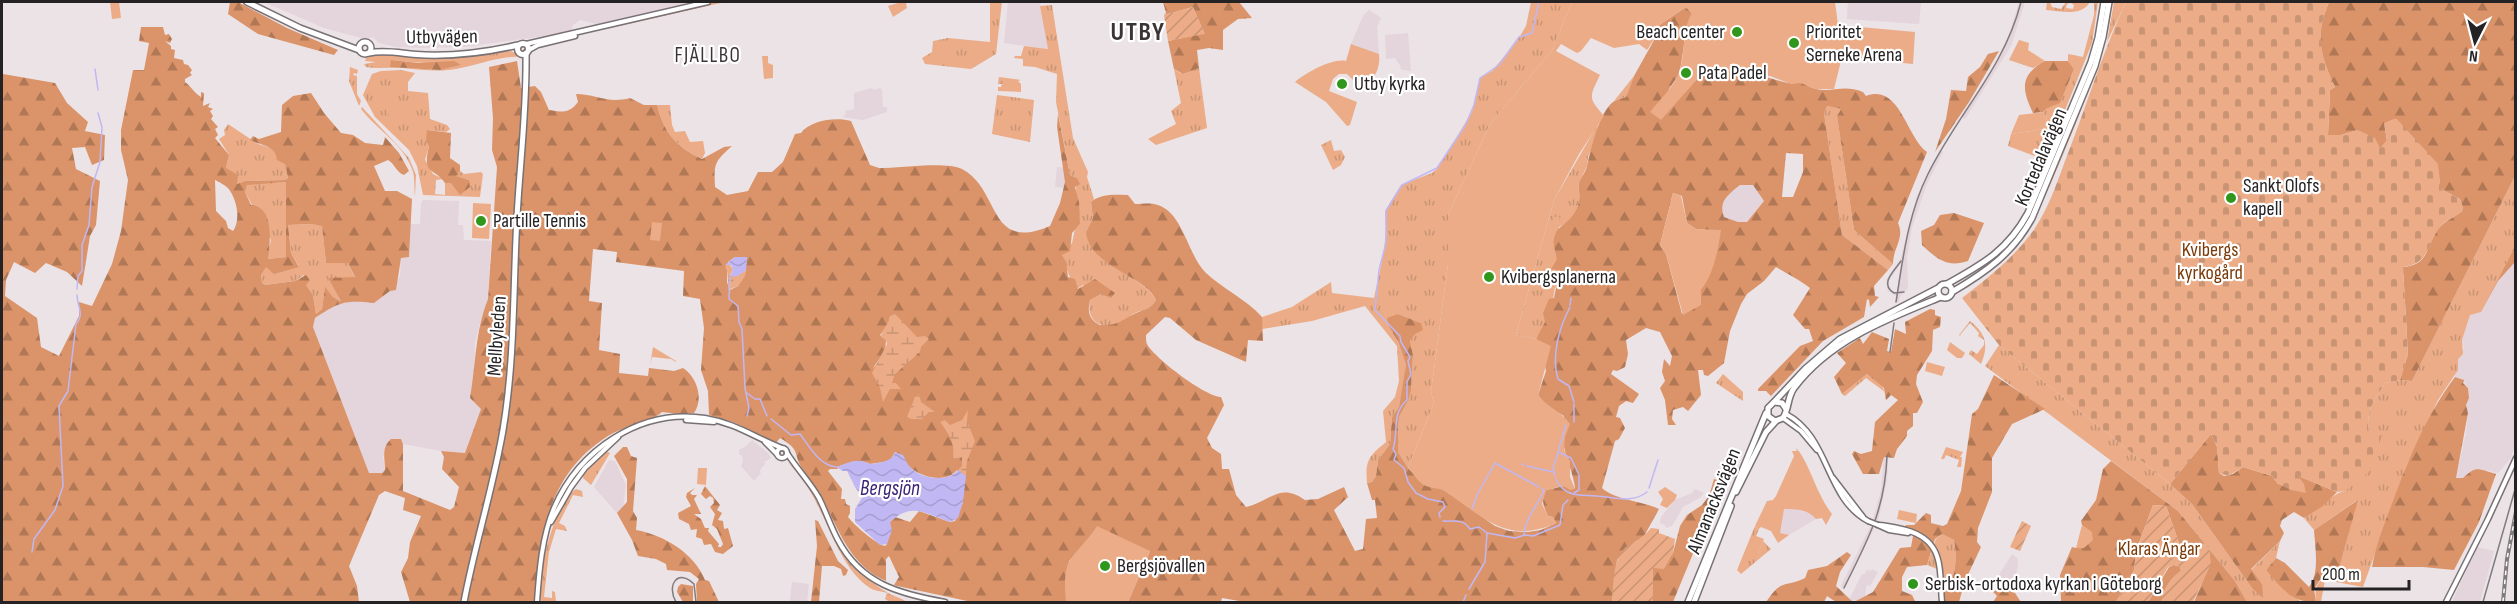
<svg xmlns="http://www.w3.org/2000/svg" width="2517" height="604" viewBox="0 0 2517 604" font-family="'Sofia Sans Condensed',sans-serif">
	<defs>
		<pattern id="grass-tufts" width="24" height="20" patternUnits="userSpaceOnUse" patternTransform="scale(1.5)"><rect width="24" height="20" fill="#ebac87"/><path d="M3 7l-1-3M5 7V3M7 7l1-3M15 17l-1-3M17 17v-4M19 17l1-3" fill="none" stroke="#c99474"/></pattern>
		<pattern id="forest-firs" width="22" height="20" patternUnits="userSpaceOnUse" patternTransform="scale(1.5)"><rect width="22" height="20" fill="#db9369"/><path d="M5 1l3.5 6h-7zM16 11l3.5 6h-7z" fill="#b17856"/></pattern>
		<pattern id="wetland-marsh" width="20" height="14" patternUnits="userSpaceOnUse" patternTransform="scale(1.5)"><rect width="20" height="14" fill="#ebac87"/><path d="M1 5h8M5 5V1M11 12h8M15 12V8" fill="none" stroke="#c99474"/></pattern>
		<pattern id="cemetery-stones" width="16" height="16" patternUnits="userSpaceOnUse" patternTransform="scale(1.5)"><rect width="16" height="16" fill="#ebac87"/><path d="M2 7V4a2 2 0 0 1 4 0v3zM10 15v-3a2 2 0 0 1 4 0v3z" fill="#c99474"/></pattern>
		<pattern id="garden-furrows" width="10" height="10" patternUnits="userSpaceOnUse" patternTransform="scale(1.5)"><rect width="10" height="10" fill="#ebac87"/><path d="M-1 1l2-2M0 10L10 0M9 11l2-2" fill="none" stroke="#c99474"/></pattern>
		<pattern id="water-waves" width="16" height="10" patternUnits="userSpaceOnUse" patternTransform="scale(1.5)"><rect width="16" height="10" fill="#c1b8f3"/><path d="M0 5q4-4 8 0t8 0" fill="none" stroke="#a69ed0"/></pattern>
	</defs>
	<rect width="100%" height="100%" fill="#ebe3e6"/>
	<g fill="#e4d4db" fill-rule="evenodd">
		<path d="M264 2H694L597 24 580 20 573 25 571 31 551 35 464 47 421 48 396 47 379 43 373 37 365 39 324 28Z"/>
		<path d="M1008 2H1040L1048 49 1004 43Z"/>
		<path d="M1848 2H1921L1919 24 1847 19Z"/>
		<path d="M2019 2H2025L2011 46 1965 119 1961 116 1994 66 2008 39Z"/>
		<path d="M1369 10 1381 18 1377 27 1379 54 1351 44 1363 16Z"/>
		<path d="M1408 33 1411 71 1400 69 1401 67 1395 58 1386 59 1385 35Z"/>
		<path d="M872 88 873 90 880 88 882 90 883 107H887V112L863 120 842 117 846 114 845 111 854 109V93Z"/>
		<path d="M1940 150 1943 152 1927 184 1912 227 1907 257 1908 288 1900 296 1899 302H1895L1896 296 1888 291 1886 280 1900 261 1917 196ZM1901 263 1897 293H1895L1890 289 1888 282Z"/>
		<path d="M1057 167 1066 168 1068 188 1055 187Z"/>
		<path d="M1740 185H1753L1764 201 1747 222H1738L1724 217 1720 208 1724 198Z"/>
		<path d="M423 200 459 201 458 225H463L464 240 491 241 488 299 482 315 475 343 474 376 470 398 481 409 465 453 441 451 403 444V441L386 448 383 457 385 470 382 473 369 474 313 327 315 318 335 305 355 300 374 303 390 291 400 276 401 258 409 257 410 224H420L421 204Z"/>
		<path d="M2515 262V445L2511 458 2498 473 2481 469 2468 473 2461 479 2456 478 2466 433 2468 413 2466 405 2469 398 2468 388 2462 379 2455 377 2458 359 2464 348 2462 340 2470 315 2481 311 2498 281Z"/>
		<path d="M752 440 768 453 771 458 764 462 765 464 759 471 761 473 754 481 741 466 743 462 742 455H739V450L746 446Z"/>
		<path d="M1884 457H1888L1887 480 1878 521 1873 519 1881 490Z"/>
		<path d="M609 460 615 461 626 485 623 507 617 513 594 487Z"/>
		<path d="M1695 489 1704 493 1701 497 1683 507 1672 526 1666 528 1665 525 1660 523 1661 517 1675 500 1692 493Z"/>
		<path d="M1783 509H1796L1812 514 1816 519 1789 535 1779 533Z"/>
		<path d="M1870 527 1874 528 1844 589 1841 586Z"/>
		<path d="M2477 547 2494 551 2480 602H2452Z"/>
		<path d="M2012 554 2018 559V565L2016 574 2009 586 2002 584 1999 575Z"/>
		<path d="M1872 569 1878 572 1870 586 1867 585 1866 587 1865 598 1860 599 1857 602H1848L1862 574 1864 575 1867 570 1871 571Z"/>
		<path d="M792 582 809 584 807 602H790Z"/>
	</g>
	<g fill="url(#grass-tufts)" fill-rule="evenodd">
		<path d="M717 2H725L602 30Z"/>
		<path d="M990 2H1002L996 54 971 69 925 64 922 58 932 52 933 41 948 38 990 42Z"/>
		<path d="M1531 2H1572L1552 50 1490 124 1448 215V264L1431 392 1434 403 1408 468 1398 452V434L1399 417 1408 401 1411 391 1413 355 1410 340 1421 323 1398 314 1389 327 1398 341 1406 365 1404 382 1399 407 1392 417 1390 444 1378 460 1376 476 1372 482 1367 483C1365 460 1369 456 1386 442L1383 411 1395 397 1399 381 1397 346 1365 306 1312 321 1262 329V317L1292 307 1331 282 1332 293 1374 298 1384 251 1386 228 1385 211 1401 185 1432 173 1437 169 1472 112 1480 78 1492 71 1517 41 1526 26Z"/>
		<path d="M2047 2H2050L2052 7 2061 9 2066 2 2070 3 2067 4 2066 8 2073 9 2074 5 2071 3 2090 2C2081 17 2062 11 2046 10Z"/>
		<path d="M2094 2H2098L2092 43 2045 160 2008 146 2011 134 2044 129 2048 122 2043 112 2047 107 2060 102 2074 69 2068 61V54L2083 57 2094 15Z"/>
		<path d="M2110 2C2120 27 2052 183 2036 216 2020 246 1999 266 1970 285L2001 262 2024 235 2094 72Z"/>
		<path d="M2114 2H2126L2107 42Z"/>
		<path d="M1052 5 1073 138 1088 172 1087 177 1094 199 1091 202 1093 218 1086 232C1090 240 1094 251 1100 257 1115 270 1150 285 1156 300 1151 309 1146 309 1137 312 1130 315 1124 322 1117 324 1098 330 1086 318 1090 300L1101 294 1083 285 1077 289C1069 278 1066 267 1062 255L1072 243 1075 229 1080 224C1079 212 1074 189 1077 178L1070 175 1056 102 1057 74 1035 67 1023 66V59L1014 58 1015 56H1021L1024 46 1048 49 1040 6Z"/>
		<path d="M2019 40 2029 43 2028 50 2045 61 2033 68 2009 60Z"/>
		<path d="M511 51 521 57C502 55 475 66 456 69 437 72 422 70 404 68 391 67 379 69 366 67L364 64 376 62 365 61 367 56 377 54 442 58ZM391 60C414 63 437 63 460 65L440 70 397 67Z"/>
		<path d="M350 67 358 70 357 74 354 73 353 75 357 76V94L361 101 359 106 349 81Z"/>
		<path d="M1195 68H1199L1207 128 1156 145 1148 139 1176 124 1171 111 1181 103 1174 69C1184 77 1186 73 1195 68Z"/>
		<path d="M401 70 415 73 408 82V91L428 93 430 119 447 125 450 129 446 132 427 130 429 146 425 160 433 174 443 179 436 180 435 194 445 195V183L469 180 455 176 460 171 464 174 481 172 483 174 480 197 423 195 417 166 409 150 375 117 363 95 372 74 381 71Z"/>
		<path d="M1634 76 1626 97 1614 101Z"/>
		<path d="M999 77 1021 80 1018 81 1021 84V92L998 91V87H1001L1002 84H998Z"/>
		<path d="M997 95 1034 100 1030 142 992 134Z"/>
		<path d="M657 105H670L672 125 675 132 685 131 690 142 703 141 705 153 702 159C676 147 664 133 657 105Z"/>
		<path d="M1827 106 1841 109 1837 116 1854 230 1893 264 1888 270 1842 235 1824 113Z"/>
		<path d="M362 107 409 158 416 175 415 196C414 189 415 180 413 172 405 145 378 131 361 109Z"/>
		<path d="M228 124 258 144 272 148 285 163 288 178 285 180 245 181 237 184 226 168 229 155 219 139 225 135 224 130Z"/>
		<path d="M1598 124 1596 140 1588 157 1587 166 1578 185 1580 199 1574 216 1570 221 1559 227C1556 268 1560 303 1536 339L1516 335 1554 200Z"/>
		<path d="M1331 140 1334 151 1341 150 1345 157 1341 165 1333 170 1321 145Z"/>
		<path d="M2515 176V246L2481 312 2470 315 2462 340 2463 354 2458 359V370L2438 400 2407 465 2363 587 2325 580 2321 602H2316C2313 576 2326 582 2339 565 2343 560 2354 511 2356 501L2314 530 2304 518C2314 511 2335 492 2345 491L2382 431H2369C2365 411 2375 400 2385 383L2400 380 2412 381Z"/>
		<path d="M286 182V257L267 259 271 240 245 192 247 184Z"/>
		<path d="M312 224 322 225 326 263H348L355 278H328L342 301 333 297 325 288 322 309 316 314 313 295 306 285 304 275 295 281 265 285 262 283 261 275 266 266H299L291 253 288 225Z"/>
		<path d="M1970 321C1986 333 1989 346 1981 364L1969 354 1971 350 1977 354 1984 345V340L1978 336 1979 333 1970 323 1960 335 1962 337 1959 335Z"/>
		<path d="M1950 342 1965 353 1962 358H1957L1947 350Z"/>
		<path d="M1999 345 2170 484 2192 504 2252 588 2262 584 2251 570 2280 541 2276 558 2266 570 2301 602H2247L2235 581 2178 511 1985 366Z"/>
		<path d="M653 347 676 361V362L671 359 652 357 650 365Z"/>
		<path d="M1723 374 1743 392V401L1716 383Z"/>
		<path d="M1867 374 1882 386 1885 392 1866 378 1845 396 1842 394Z"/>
		<path d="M1946 447 1963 452 1960 457H1962L1961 467H1957L1959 460 1946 455 1944 459H1941Z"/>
		<path d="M606 451 610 453 591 485 583 478 584 472Z"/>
		<path d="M788 463C818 485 821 522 842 550 854 567 869 581 886 592 893 596 901 598 907 602H890L885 599 887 593C881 591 874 591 870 588 831 562 826 497 788 463Z"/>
		<path d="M576 489 582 491 583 497 573 495 559 523 565 526 567 531 556 529 549 552 544 597 552 598V591L555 592 556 602 541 601C536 577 554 503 576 489Z"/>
		<path d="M1755 526 1759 529 1756 536 1758 554 1763 541 1771 549 1741 574 1737 570Z"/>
		<path d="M1942 534 1954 540C1957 557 1956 569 1950 586L1939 592 1937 569 1927 565 1936 539Z"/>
	</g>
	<g fill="url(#forest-firs)" fill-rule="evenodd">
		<path d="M230 2H238L287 28 338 50 334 55 258 34 228 14Z"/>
		<path d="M1163 2H1239L1252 18 1238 19 1223 30V50L1209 48 1197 50 1199 68 1183 74 1174 69 1168 41 1204 33 1193 7 1164 15 1166 13Z"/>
		<path d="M2329 2H2515V176L2412 381 2400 380 2408 354 2403 267C2434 265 2424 239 2443 224 2450 218 2457 216 2463 210L2460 199 2441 189 2384 123 2387 141 2380 149 2358 130 2341 135H2328L2330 90 2335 87C2319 53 2315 36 2329 2Z"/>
		<path d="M1686 7 1692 13 1686 31 1681 65 1678 76 1669 89 1661 119 1705 70 1720 73C1735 65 1772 80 1789 83 1793 84 1798 82 1803 83 1807 85 1811 88 1816 89 1833 93 1843 84 1863 92L1866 96C1900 83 1906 137 1927 152L1898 223C1905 238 1893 248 1893 264L1854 230 1837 116 1841 109 1827 106 1824 113 1842 235 1888 270 1874 286 1875 296 1879 297 1870 307 1869 300 1867 299 1864 317 1823 341 1771 396 1766 391H1758V389L1800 346 1813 341 1809 329H1805L1793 315 1810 288C1808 285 1781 270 1776 267L1764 281 1747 294 1741 304 1730 331 1724 363 1708 376 1704 375 1703 370H1698L1701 395 1688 411 1683 407 1673 410 1672 419 1676 425H1668L1665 400 1660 388 1665 381 1662 372 1664 359 1670 366 1672 356 1660 332 1646 328 1626 340 1628 354 1625 367 1617 371 1613 370 1611 374 1639 394 1633 403 1626 401 1619 406 1616 417 1620 418 1625 428 1619 439 1615 441 1602 488C1615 500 1642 501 1659 509L1643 538 1626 548 1617 560 1612 602H1245L1222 598 1221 602H1128L1150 551 1088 541 1069 561 1066 602H972L897 586 894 585 899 577 889 556 886 559V581C854 567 843 540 828 510 821 496 812 484 803 470 792 453 802 451 780 438L776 443 733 422 709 415 708 391 701 370 704 328 700 299 683 296 684 271 616 262 617 252 593 249 589 301 602 303 599 350 620 354 619 373 648 376 649 368 674 371 683 368C697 377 704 399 694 413L679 414 662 412C650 423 624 426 608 436 546 475 541 537 534 602H410L401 572 408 558 410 542 421 516 403 510 405 498 385 491 379 495 349 566 357 586 359 602H2V71L3 74 55 83 67 103 88 122 85 131 105 135 104 160 92 165 85 147 72 148 76 169 100 181 96 225 90 236 82 286 67 272 46 263 35 273 14 262 6 280 5 296 37 318 41 347 59 356 79 316V302L92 306 112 264 121 231 128 180 121 150V130L133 70H144L149 43 139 41 141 27H163L165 35 169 34 172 39 170 43 165 41 171 46V49L175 50 174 58 183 60 184 64 188 65 192 70 190 73 192 75 185 79V82C191 86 194 93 201 97V92L204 93 203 106 210 103 208 107 213 109 210 111 213 116 211 119 218 127 215 129 218 135 215 138 229 155 226 168 238 175 237 184 245 181 285 180 288 178 285 164 277 160C276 145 262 146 250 140L253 136 259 139 281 132 282 105 293 96 311 93 324 113 341 133 353 135 365 143 383 145 385 137 399 153 409 171 404 175C396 172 395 164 388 160L374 166 385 191H397L412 199 409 257 401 258 396 290 390 291 374 303C344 300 340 302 315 318L313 327 369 473H382L385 470C385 458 381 448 391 439H401L403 444V491L450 510 454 507 459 487 442 469 444 457 441 451 465 453 481 409 470 398C476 364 475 331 488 299L497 167 492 150 493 118 489 67 517 61 521 88 535 86 541 92 549 110C562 112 569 114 578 102L576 94C596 94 607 104 630 98L644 105H657C664 133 676 147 702 159L724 147 732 146C714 162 714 164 715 187L727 195 748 191 758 172H772L783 162 795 134 801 133C811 120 836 117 851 121L870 165 879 168C900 168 946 161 962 169 1001 189 987 253 1050 226L1060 203 1065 182 1057 127 1058 114 1070 175 1077 178 1080 184 1075 187 1079 202 1080 224 1072 233 1070 251 1062 255 1066 262 1068 277 1075 279 1078 289 1095 279 1115 293 1111 298 1101 294 1090 300C1087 311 1089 320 1100 325 1119 326 1121 320 1136 313 1145 309 1151 309 1156 300 1145 275 1090 268 1086 232L1093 218 1091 202C1102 193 1115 195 1128 195L1135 204C1142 204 1148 203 1154 204 1183 209 1187 255 1206 273 1223 289 1246 299 1262 317L1263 341 1248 340 1246 362 1196 340 1170 318 1165 317 1146 335C1146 336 1146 343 1147 344 1154 358 1206 397 1221 397L1224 405 1207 438 1212 448 1221 454 1222 469H1229L1236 495 1246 507C1271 501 1280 482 1305 500L1318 499 1344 487 1348 497 1334 510 1355 551 1363 549 1366 519 1377 518 1375 500H1372L1367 483 1372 482 1376 476 1378 460 1390 444 1392 417 1399 407 1406 365 1398 341 1389 327 1387 318 1398 314 1421 323 1423 330 1415 334 1410 340 1413 355 1411 391 1408 401 1399 417 1398 434V452L1408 468 1424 485 1441 488 1495 526 1509 531 1528 532 1541 530 1556 523 1553 517 1548 516C1543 505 1541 501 1546 490L1564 486 1575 488C1574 478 1568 462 1565 451 1562 441 1565 427 1564 416L1547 406 1538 395 1546 371 1541 343 1536 339 1545 322 1543 313 1549 299 1554 298 1556 288 1559 287 1561 282 1560 271 1551 269 1556 261C1545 218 1572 233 1579 201 1581 195 1577 188 1579 183 1581 177 1586 172 1587 166 1591 149 1599 113 1613 102 1616 100 1623 98 1626 97L1634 76 1658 33V26ZM1786 153 1803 154V172L1793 197H1782ZM215 180C219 182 225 185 228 188 237 199 241 220 233 231L228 228 226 221 216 211ZM286 182V257L268 259C270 243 275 207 251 205L245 192 247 185ZM1740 185H1753L1764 201 1747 222H1738L1724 217C1718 201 1728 195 1740 185ZM1673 193 1682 196 1687 223 1696 229 1720 231C1716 268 1705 285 1682 314L1666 254 1660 245ZM312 224 322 226 326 263H348L355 277 328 278 341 301 333 297 325 287 322 309 316 314 313 295 306 285 310 280 306 275 295 281 265 285 262 283 261 275 266 267 274 274 299 267 291 253 288 225ZM735 257H747L745 275 738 286 730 290 727 282 728 262ZM890 316 911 331 873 368 885 351 886 340 880 335 889 323ZM895 452C904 456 905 464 912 469 924 478 947 483 957 470L963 502 955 521 950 522 919 511 910 522 895 517 890 522 887 544 885 546C876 544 854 525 848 517L850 513V506L846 504 845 499H841L842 489 828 471 830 469H838L837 467C848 463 858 458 870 464L890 461Z"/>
		<path d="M1999 51 1969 102 1935 152 1946 119 1951 90 1966 91 1968 77 1980 67 1988 54Z"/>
		<path d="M391 60 419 63 454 61 461 65 440 70 390 67Z"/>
		<path d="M2045 61H2068L2074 69 2060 103 2047 108 2043 112 2033 113C2022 90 2019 75 2045 61Z"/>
		<path d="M427 130 451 133 450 158 460 165V171L456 176 469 180 470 187 460 195 451 183H445C433 166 422 176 429 146L426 141Z"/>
		<path d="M1954 213 1984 223 1968 261C1947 268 1937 259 1922 245L1921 231 1934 225 1940 215Z"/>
		<path d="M2515 246V262L2498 281 2481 312Z"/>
		<path d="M1930 309 1935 310V315L1941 317 1940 327 1933 330 1932 351 1917 375 1916 384 1923 402 1917 413H1913V426L1907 431V436L1897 449 1894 458 1884 457 1879 474H1863L1852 454 1854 451 1861 454 1872 451 1875 422 1898 400 1891 395 1886 400 1884 388 1867 374 1842 394 1834 377 1846 363 1837 353 1860 338 1863 344 1872 332 1889 339 1887 351 1891 352 1895 329 1906 334 1905 322Z"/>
		<path d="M1994 375 2045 409 2012 424 1992 458V492L1978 528 1977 542 1981 547 1965 581 1959 602H1854L1873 592 1900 548 1911 547 1913 536 1911 530 1905 527 1906 525H1914L1926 513 1931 515V523L1943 526 1947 524 1961 491 1972 414 1978 409ZM1942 534 1954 540C1957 557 1956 569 1950 586L1939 592 1940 601H1915L1912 595 1902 591V577L1907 567 1927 565 1935 539Z"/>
		<path d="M2455 377 2464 380 2463 383 2468 388 2469 398 2466 405 2468 413 2456 478H2463C2476 465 2479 469 2496 474L2479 522 2454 570 2423 567H2372C2376 544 2385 523 2393 501 2409 458 2427 414 2455 377Z"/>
		<path d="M2211 434 2217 447 2219 473 2224 476 2233 474 2243 467 2272 476 2278 484 2296 475 2337 492 2323 506 2304 518 2294 512 2282 520 2280 526 2284 533 2280 541 2251 569 2262 584 2263 598 2252 588 2192 504 2170 484Z"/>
		<path d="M623 447H627L631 456 637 458 633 511 637 518 636 530C664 535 694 553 705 580L709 581 719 602H697L696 584 699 579 690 572 667 570 666 564 656 559 638 556 632 540 617 513 627 502V479L614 456Z"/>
		<path d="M2111 461 2178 511 2205 544 2179 543 2166 506 2153 505 2136 551 2134 570 2116 602H2061L2060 575 2072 547 2076 548 2092 533 2082 525 2081 521 2096 500 2103 469Z"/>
		<path d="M1714 479 1723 481 1673 602H1653V568L1673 553 1680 526 1687 515 1702 505 1709 496Z"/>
		<path d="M705 486 720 505 717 510 722 513 718 520 723 521 724 529 728 528 733 546 723 554 715 552 711 544 704 545 702 539 696 537 697 529 691 530 689 524 679 519 678 513 691 506 686 497 687 493 695 488 690 493 692 495H697L694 499 701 514H694L701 519 705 528H709L708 531 719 544 718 547H721L723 544 717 529 712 525 715 514 710 507 714 503 713 498 710 496 706 499 701 494Z"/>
		<path d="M2358 500 2340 565 2320 580 2314 589 2316 602C2291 603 2281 587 2266 570L2276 558 2285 563 2309 587C2320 573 2315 547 2314 530Z"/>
		<path d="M815 520 818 521 838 561 848 570 846 575 843 576 841 569 834 566H822L819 602H811L817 546Z"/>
		<path d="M2209 549 2235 581 2247 602H2187H2194L2210 564Z"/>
		<path d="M1847 552 1851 555 1840 572 1836 586 1853 602H1836L1827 596 1824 602H1766C1782 578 1784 588 1805 578L1808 570 1827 566Z"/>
		<path d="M2174 565 2180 567 2181 571C2172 577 2161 592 2162 602H2148L2169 567Z"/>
		<path d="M681 584 693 586V602H683L677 592 678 587Z"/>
		<path d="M2000 588 2015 593 2021 602H1993L1997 596 1993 592Z"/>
	</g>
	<g fill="url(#wetland-marsh)">
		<path d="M729 264 733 269 730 276 745 271V276L738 286 728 290V273L725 266Z"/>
		<path d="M895 314 917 337 925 336 929 339 921 347 920 352 895 374 892 383H896L901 389H890L883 402 880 388 872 373 887 344 886 340 881 337C881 330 889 325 890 316Z"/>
		<path d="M919 394 921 402 935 412H929L922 419H911L907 417 915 397Z"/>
		<path d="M968 410 967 421 975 441 967 461 966 476 958 470 962 466V457L952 459C957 445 948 433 940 422L945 420 950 425 962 420Z"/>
	</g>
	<path fill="url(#cemetery-stones)" d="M2126 2H2329C2315 36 2320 54 2335 87L2330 90 2328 135H2341L2358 130 2375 138 2380 148 2387 140 2384 123 2396 118 2438 164 2441 189 2460 199 2464 210C2457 216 2445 220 2440 227 2426 246 2429 264 2403 267L2408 354 2400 380 2385 383C2375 400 2365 411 2369 431H2383L2372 466 2365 475 2345 491 2337 492 2298 476 2304 484 2306 493 2291 490 2278 484 2272 476 2243 467C2235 472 2229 478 2219 473L2217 447 2211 434 2170 484 1999 345 1962 298C1989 277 2015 257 2035 228 2048 209 2057 183 2065 161 2086 108 2102 53 2126 2Z"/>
	<g fill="#ebac87">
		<path d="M110 2H119L121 18 112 19Z"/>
		<path d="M1572 2H1835L1838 25 1915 32 1913 64 1842 57 1834 89H1815L1801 83 1791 84 1770 76H1760L1735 71H1725L1712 76 1705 70 1661 120 1650 112C1659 100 1674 87 1679 73 1686 54 1681 31 1692 13L1686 7 1658 26V33L1647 50 1639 44 1614 48 1591 38 1581 51 1577 53 1561 44 1556 51 1600 75C1589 98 1588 97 1604 116L1579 154 1554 200 1516 335 1536 339 1551 346 1538 395C1547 407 1562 412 1570 424L1565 437 1564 450 1570 461V477L1575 489 1570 490 1564 486 1546 490 1542 504 1548 516 1553 517 1556 523C1507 545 1485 518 1446 492 1439 487 1431 489 1424 485 1418 482 1413 473 1408 468L1434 403 1431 392 1448 264V215L1490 124 1552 50Z"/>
		<path d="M898 3H906L907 8 893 17 888 6Z"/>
		<path d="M1351 44 1379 54C1381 70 1373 79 1363 90L1347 74H1339L1333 79 1329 91 1357 102 1350 125 1347 126 1326 102 1295 82C1306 73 1332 58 1346 61Z"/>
		<path d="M762 56H768V63L773 65V78L764 79Z"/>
		<path d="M388 95 399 111 390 117 380 100Z"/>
		<path d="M2043 112 2048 122 2044 129 2011 134 2019 115Z"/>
		<path d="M1673 193 1681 196 1687 223 1696 229 1721 230C1718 251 1714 273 1701 290V305L1683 315 1666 254 1660 245Z"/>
		<path d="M473 203 491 204 489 239 472 238Z"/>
		<path d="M1558 216 1560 218 1553 242 1557 259 1551 269 1560 271 1561 282 1559 287 1533 291 1543 265 1553 258 1548 253 1547 240 1553 218Z"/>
		<path d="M652 222 662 223 660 241 650 240Z"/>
		<path d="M1927 362 1945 367 1942 376 1925 371Z"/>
		<path d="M1796 448C1809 461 1816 494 1832 514L1826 525 1822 518 1816 519C1808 509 1795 509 1784 509L1780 533 1789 535 1778 543 1771 531 1761 527 1759 529 1755 526 1767 501 1773 500 1776 496 1794 456 1792 451H1797Z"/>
		<path d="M698 468H707L706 485 697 484Z"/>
		<path d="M1665 487 1677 495 1675 500 1667 508 1660 505 1663 499 1658 492Z"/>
		<path d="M1899 510 1917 514 1916 523 1897 519Z"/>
		<path d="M2082 525 2092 532 2093 540 2084 548H2076Z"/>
		<path d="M1097 526 1150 551 1128 602H1066C1065 590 1063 571 1070 560 1078 548 1089 539 1097 526Z"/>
		<path d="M1756 536 1764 539 1758 554 1750 551Z"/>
	</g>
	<g fill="url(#garden-furrows)">
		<path d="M1193 7 1205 34 1168 41 1164 15Z"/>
		<path d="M2153 505 2166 506 2179 543 2205 544 2209 549 2211 564 2193 602H2161C2162 591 2172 577 2181 571L2180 567 2174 565 2168 567 2148 602H2116L2134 570 2136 551Z"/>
		<path d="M2022 521 2031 526 2020 551 2010 547Z"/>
		<path d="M1651 528 1659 529V533L1675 539 1673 553 1664 569 1653 568V602H1612C1614 585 1612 561 1625 548 1635 540 1641 540 1651 528Z"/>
	</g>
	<g fill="url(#water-waves)">
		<path d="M735 257H747L746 270 738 276 730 277 733 269 731 265H725Z"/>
		<path d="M895 452 903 455C905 458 907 464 910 467 920 479 948 483 958 470L966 476 963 502 958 518 950 522C924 513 912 502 890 522L892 530 887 544 880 545 855 522V509L863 496 856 489 847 471H843L836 467C850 463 856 457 870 464 881 463 893 461 895 452Z"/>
	</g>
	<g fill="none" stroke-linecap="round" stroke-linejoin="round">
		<g stroke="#c1b8f3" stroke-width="1.5">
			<path d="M95 69 98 90"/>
			<path d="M730 277 729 299 738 306 739 322 742 329 745 388 749 408 747 416"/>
			<path d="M77 289 78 276 82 271V245L89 225 92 187 100 162 102 127 98 113"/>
			<path d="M1570 305 1571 298"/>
			<path d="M1570 307C1559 328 1551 356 1558 379L1569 386 1574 402"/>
			<path d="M747 393 755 399H760L767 416"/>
			<path d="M1574 404V422"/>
			<path d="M771 419 791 435 800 434C809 446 819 465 836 467"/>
			<path d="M1566 425 1558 452 1571 458 1579 475V490L1574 493"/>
			<path d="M1522 464 1524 465"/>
			<path d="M1527 466 1553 472"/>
			<path d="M1555 476 1553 468 1558 453"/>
			<path d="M1556 479C1559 486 1565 492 1573 494 1580 496 1589 495 1597 496 1613 497 1632 504 1647 492"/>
			<path d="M1649 488 1658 460"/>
			<path d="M1472 509 1478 493 1495 463 1539 487"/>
			<path d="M1440 517 1439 513 1445 507 1443 502 1428 499 1416 493 1408 482 1404 468 1394 460 1396 454 1393 449C1399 432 1391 414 1407 400V382L1411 374 1408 361 1410 357 1401 342 1400 336 1375 310 1379 270 1386 243V211L1402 185 1437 168 1465 126 1474 105 1480 78 1499 65 1519 37 1532 33 1539 2"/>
			<path d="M1443 521C1453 522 1463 518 1470 529L1479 527 1487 533 1485 562 1469 589"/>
			<path d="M1487 533 1515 538 1525 535 1533 536 1560 525 1563 505 1568 500"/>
			<path d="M1524 535C1525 518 1538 505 1544 490L1542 489"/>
			<path d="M32 552 34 539 55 510 63 486 59 406 68 391 76 324C85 314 77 306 77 295"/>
			<path d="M1463 602 1466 595"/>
		</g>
		<g stroke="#787173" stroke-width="7">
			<g id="minor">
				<path d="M526 44 708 2"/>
				<path d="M529 50 538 45 575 36"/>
				<path d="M1786 414C1830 437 1825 498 1868 521"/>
				<path d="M1783 418 1801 431 1817 450"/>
				<path d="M686 420 714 422"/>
				<path d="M765 442 777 454"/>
				<circle cx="782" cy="453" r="5"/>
				<path d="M787 453C797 469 810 482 819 498 826 512 831 527 838 540 861 584 900 594 945 602"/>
				<path d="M1833 478 1863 517"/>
				<path d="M551 522 571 487 585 468 618 437"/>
				<path d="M1878 525C1887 525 1898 528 1906 530 1945 541 1939 569 1942 602"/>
				<path d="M1878 525 1889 530 1908 533"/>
				<path d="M537 602C539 572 542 536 554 508 579 450 640 408 705 418 735 423 754 437 782 448"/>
				<path d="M2446 602 2488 519 2516 458"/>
			</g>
		</g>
		<g stroke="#787173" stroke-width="8">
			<g id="major">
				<path d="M247 2 300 28 359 50"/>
				<circle cx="365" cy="48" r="6"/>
				<circle cx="523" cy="49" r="5.5"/>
				<path d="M369 53C388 49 406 55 425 55 457 56 488 52 518 45"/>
				<circle cx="1945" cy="291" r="7"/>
				<path d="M1947 284C1983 264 2008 250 2028 213L2091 62 2098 38 2104 2"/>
				<path d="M1952 292C1986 272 2013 253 2032 218L2095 66 2103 37 2109 2"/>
				<path d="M1775 401 1805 369 1840 339 1938 288"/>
				<path d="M1786 409 1782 403 1774 402 1768 408V416L1775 421 1783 418C1789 409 1787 398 1794 388 1830 340 1887 319 1941 297"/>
				<path d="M1736 492 1766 432 1776 421"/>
				<path d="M464 602C475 544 493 488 503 430 515 359 513 288 517 217 520 162 527 108 526 53"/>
				<path d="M1688 602 1766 413"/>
				<path d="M1694 602 1731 506"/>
			</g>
		</g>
		<use href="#minor" stroke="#fff" stroke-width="4"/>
		<use href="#major" stroke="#fff" stroke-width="5"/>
		<g stroke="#807b7e" stroke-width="1.5">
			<path d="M1901 261C1894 271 1879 284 1894 293L1904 292"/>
			<path d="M1896 302C1903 258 1908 214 1928 174 1958 113 2004 69 2021 2"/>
			<path d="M1890 352 1894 323"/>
			<path d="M1844 588C1867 541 1885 511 1887 456"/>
			<path d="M676 602C666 585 678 568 694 584L696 602"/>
			<path d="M2483 602 2516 486"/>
		</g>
		<g stroke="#807b7e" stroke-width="4">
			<path id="rail" d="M2503 602 2507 559 2516 512"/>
		</g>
		<use href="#rail" stroke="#fff" stroke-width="1.5" stroke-dasharray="4.5" stroke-linecap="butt"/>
		<g stroke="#787173" stroke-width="7" stroke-linecap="butt">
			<path id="minor-bridge" d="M1868 521 1878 525"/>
		</g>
		<use href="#minor-bridge" stroke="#fff" stroke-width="4"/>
	</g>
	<g fill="#30961c" stroke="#fff" stroke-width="2">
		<circle cx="1737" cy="32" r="6"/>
		<circle cx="1794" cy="43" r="6"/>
		<circle cx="1686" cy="73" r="6"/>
		<circle cx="1342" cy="84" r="6"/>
		<circle cx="2231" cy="198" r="6"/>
		<circle cx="481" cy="221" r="6"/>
		<circle cx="1489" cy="277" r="6"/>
		<circle cx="1105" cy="566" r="6"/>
		<circle cx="1913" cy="584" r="6"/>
	</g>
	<g text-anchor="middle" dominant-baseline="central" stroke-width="4.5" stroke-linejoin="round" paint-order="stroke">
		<g font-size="20" fill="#252224" stroke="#fff" text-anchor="start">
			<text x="1725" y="32" text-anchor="end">Beach center</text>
			<text x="1806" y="32">Prioritet<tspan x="1806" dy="23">Serneke Arena</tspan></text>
			<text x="1698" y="73">Pata Padel</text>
			<text x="1354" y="84">Utby kyrka</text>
			<text x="2243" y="186">Sankt Olofs<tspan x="2243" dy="23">kapell</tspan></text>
			<text x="493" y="221">Partille Tennis</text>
			<text x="1501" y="277">Kvibergsplanerna</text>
			<text x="1117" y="566">Bergsjövallen</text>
			<text x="1925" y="584">Serbisk-ortodoxa kyrkan i Göteborg</text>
		</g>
		<g font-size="20" fill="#252224" stroke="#fff">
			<text transform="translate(442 37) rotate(-1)">Utbyvägen</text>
			<text transform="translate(2041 157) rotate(-67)">Kortedalavägen</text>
			<text transform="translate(497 336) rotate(-86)">Mellbyleden</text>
			<text transform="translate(1714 501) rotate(-68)">Almanacksvägen</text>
		</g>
		<g font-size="20" fill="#7b3a07" stroke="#fff">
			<text x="2210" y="250">Kvibergs<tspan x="2210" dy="23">kyrkogård</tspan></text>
			<text x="2159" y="549">Klaras Ängar</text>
		</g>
		<g font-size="21" letter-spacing="1.5" fill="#3a3436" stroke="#fff">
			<text x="708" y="55">FJÄLLBO</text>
		</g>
		<g font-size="21" font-style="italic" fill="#3c2376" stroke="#fff">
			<text x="890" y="488">Bergsjön</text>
		</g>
		<g font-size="26" font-weight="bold" letter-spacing="1.5" fill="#3a3436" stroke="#fff">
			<text x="1138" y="32">UTBY</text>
		</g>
	</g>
	<rect width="2517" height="604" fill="none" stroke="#252224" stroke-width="6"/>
	<g transform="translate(2475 42) rotate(186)" stroke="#ffffff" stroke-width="4.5" paint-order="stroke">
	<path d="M0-4.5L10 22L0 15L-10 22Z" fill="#252224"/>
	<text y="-9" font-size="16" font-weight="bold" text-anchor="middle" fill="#252224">N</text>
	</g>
	<path d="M2313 580v9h96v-9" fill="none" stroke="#252224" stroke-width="3"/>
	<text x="2322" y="580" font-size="18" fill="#252224" stroke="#ffffff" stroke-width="4.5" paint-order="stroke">200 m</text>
</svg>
